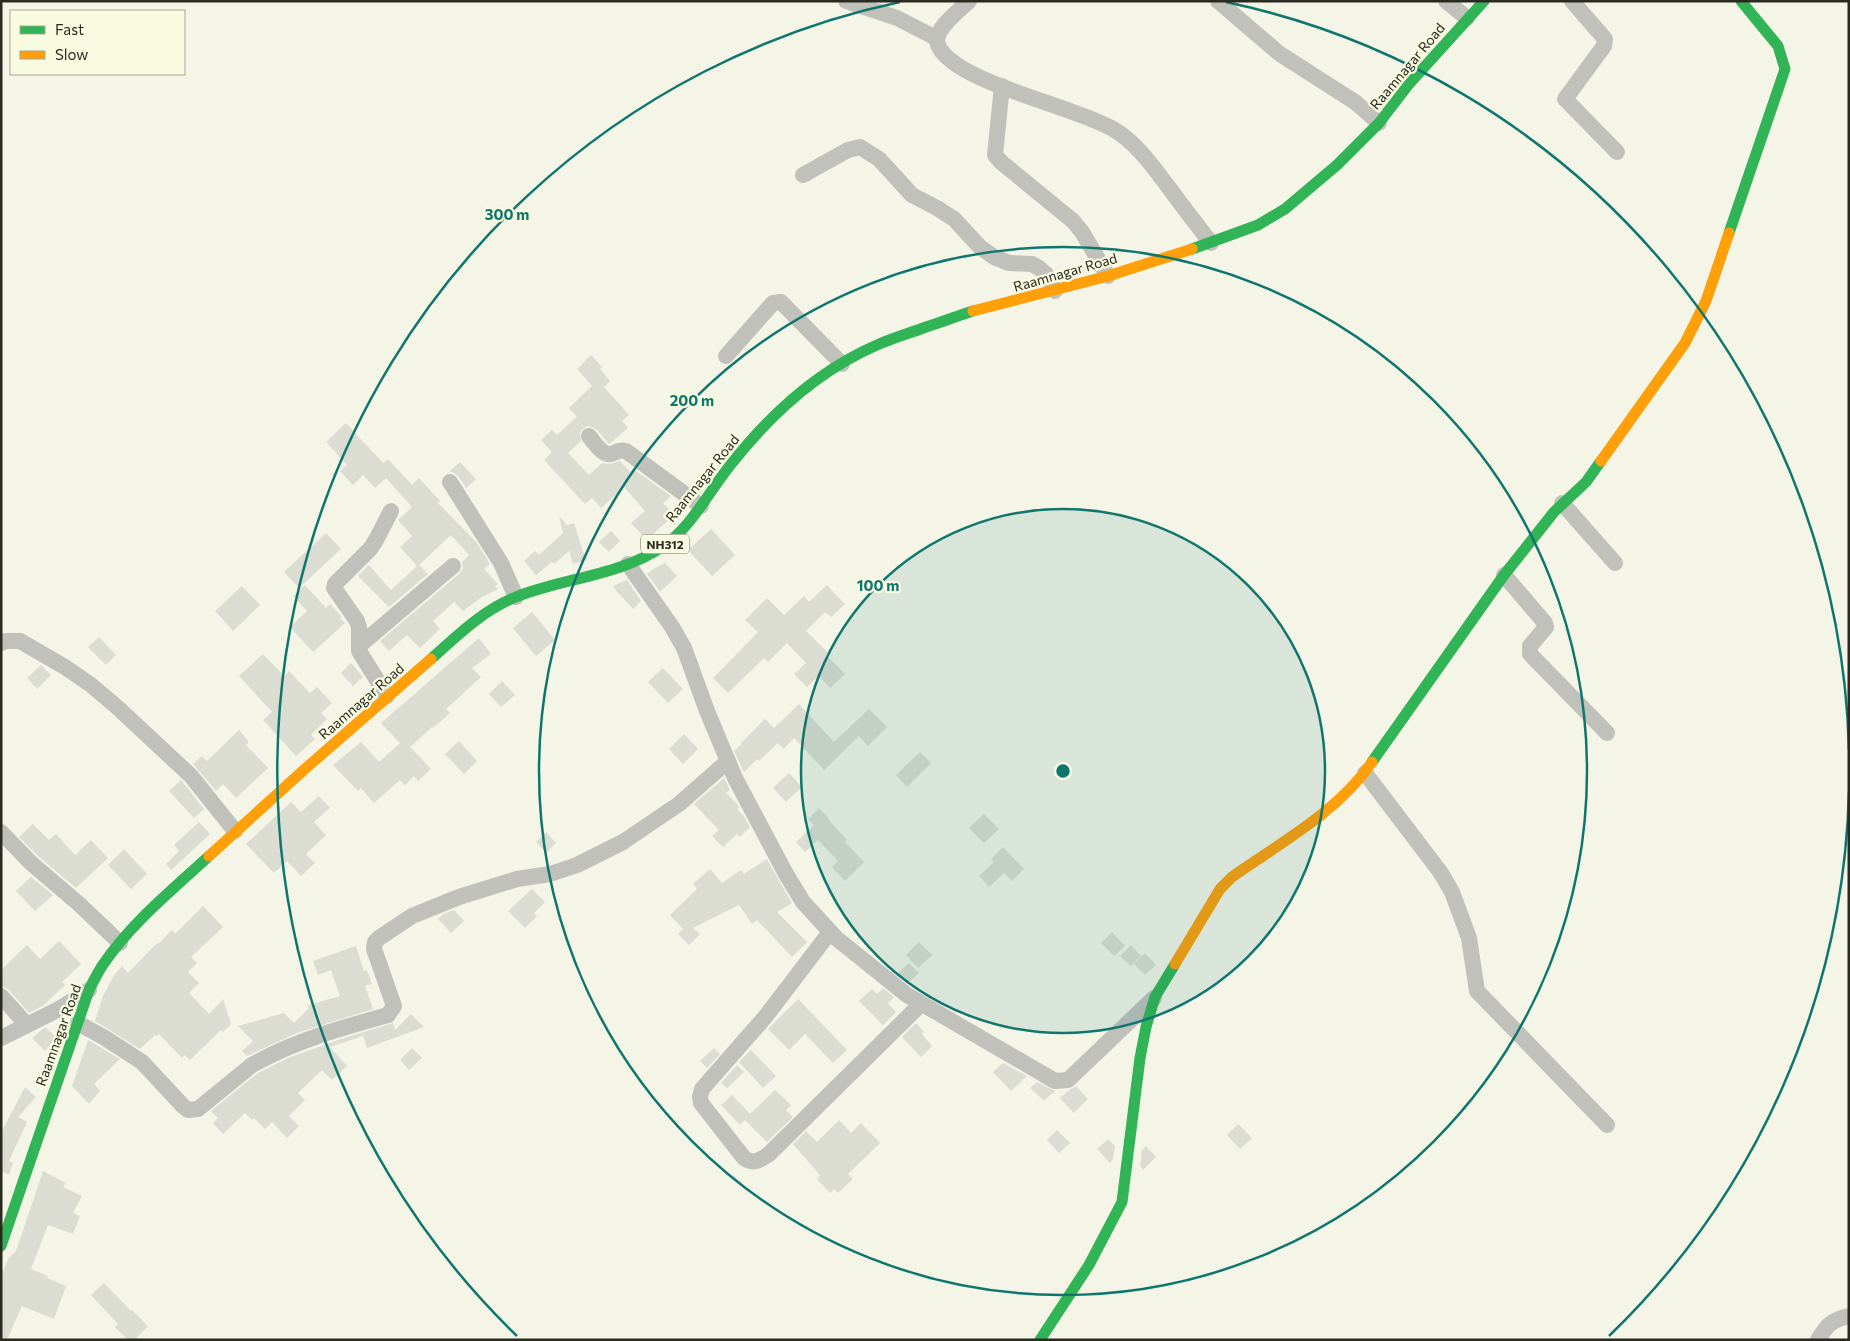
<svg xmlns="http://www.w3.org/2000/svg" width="1850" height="1341" viewBox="0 0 1850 1341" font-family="Commissioner,sans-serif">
	<rect width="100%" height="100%" fill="#f4f5e7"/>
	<g fill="#dcddd2">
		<path d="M591 355 602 367 600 369 610 381 604 387 629 415 622 421 628 428 609 444 597 430 592 427 587 426 580 432 581 441 568 453 589 475 602 463 610 464 620 461 630 472 633 469 671 496 663 503 674 515 653 534 645 538 631 523 645 511 624 487 601 508 592 498 585 504 544 460 552 452 541 440 552 430 557 435 577 417 569 408 592 386 577 369Z"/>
		<path d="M346 423 383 463 388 459 412 485 419 478 440 501 438 503 477 543 490 564 484 569 498 584 495 586 498 589 482 597 463 611 454 602 433 621 440 629 420 648 407 635 389 651 380 641 459 574 463 569 462 562 469 555 451 535 419 565 428 574 389 607 358 576 369 565 391 590 417 566 400 547 412 536 398 520 412 507 386 478 375 488 363 475 353 485 340 471 347 465 326 442Z"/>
		<path d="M460 462 476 479 466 488 458 476 450 471Z"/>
		<path d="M559 516 567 525 574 523 584 555 586 554 587 560 573 564 569 551 554 564 552 562 536 575 524 561 535 551 539 555 563 533Z"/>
		<path d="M711 529 735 555 712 576 688 550Z"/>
		<path d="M611 531 620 541 609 552 599 542Z"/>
		<path d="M326 533 341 549 299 588 284 572Z"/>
		<path d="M665 563 677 576 660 592 647 574 653 569Z"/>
		<path d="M627 580 641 601 633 609 613 587 617 584Z"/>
		<path d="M305 585 326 608 330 604 341 616 340 618 345 623 313 652 290 627 307 611 293 596Z"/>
		<path d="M827 585 845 604 831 617 825 612 806 631 828 653 826 655 845 674 830 688 819 676 807 687 794 674 806 663 787 643 768 662 764 658 728 693 713 678 758 632 745 620 767 598 784 615 804 596 809 602Z"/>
		<path d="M242 586 260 605 233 631 215 611Z"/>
		<path d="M532 612 555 640 536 656 513 628Z"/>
		<path d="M99 637 116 655 106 665 88 647Z"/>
		<path d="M479 638 491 654 472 668 481 677 446 709 450 713 433 728 432 727 410 747 431 769 418 781 414 776 405 785 400 780 374 803 361 788 358 791 333 765 361 742 379 762 400 743 381 723Z"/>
		<path d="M263 654 284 676 289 671 310 693 317 687 332 703 321 713 327 719 311 735 315 739 296 756 263 720 272 712 239 676Z"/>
		<path d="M351 663 363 677 353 686 341 673Z"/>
		<path d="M41 665 51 675 37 689 27 678Z"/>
		<path d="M663 668 683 689 668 703 648 682Z"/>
		<path d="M502 681 515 695 501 707 489 694Z"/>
		<path d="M799 704 834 742 869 709 887 727 868 746 859 736 824 770 794 738 784 749 778 743 759 761 757 759 744 772 734 751 742 744 741 743 765 719 774 728Z"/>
		<path d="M239 730 249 742 246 745 268 768 236 798 223 784 216 791 193 764 202 756 207 761Z"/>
		<path d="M684 734 698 749 683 764 669 749Z"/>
		<path d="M459 741 477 761 464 774 445 754Z"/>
		<path d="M920 752 931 763 907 787 896 775Z"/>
		<path d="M789 773 802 787 786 802 773 788Z"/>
		<path d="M724 778 730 790 726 793 738 805 739 807 737 809 743 815 750 827 740 837 737 834 723 847 712 836 719 830 694 804Z"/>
		<path d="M181 780 204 809 194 818 169 791Z"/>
		<path d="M319 796 330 808 314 822 326 835 306 854 315 863 301 876 287 861 274 873 246 844 291 802 301 812Z"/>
		<path d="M819 808 829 818 828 819 847 840 845 842 864 862 845 881 832 867 838 861 818 840 805 852 796 842 814 825 808 819Z"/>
		<path d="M984 814 999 829 984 843 969 828Z"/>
		<path d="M199 822 210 834 171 870 166 864 179 851 174 845Z"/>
		<path d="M33 824 49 840 56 834 75 855 91 840 108 858 76 888 38 856 19 837Z"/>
		<path d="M546 832 556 843 546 853 536 842Z"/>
		<path d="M1003 847 1024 869 1012 881 1004 873 989 887 979 876 994 862 991 859Z"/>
		<path d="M124 849 147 874 131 889 108 865Z"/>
		<path d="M767 859 792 903 777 912 807 942 792 957 757 920 752 924 739 905 693 928 700 934 689 945 678 934 683 929 670 915 697 889 693 884 710 869 722 883 741 870 744 874Z"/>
		<path d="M31 877 53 895 35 911 16 891Z"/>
		<path d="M532 889 545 902 534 913 537 916 525 928 508 911Z"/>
		<path d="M203 906 223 927 191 957 197 963 188 972 199 983 189 993 209 1014 223 999 231 1024 223 1032 221 1030 190 1060 185 1055 182 1058 159 1034 156 1036 155 1035 140 1049 95 1021 103 996 113 977 122 966 128 973 157 943 158 944 172 930 175 934Z"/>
		<path d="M454 910 464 921 451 933 438 919 443 914Z"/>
		<path d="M1112 932 1125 946 1114 956 1101 943Z"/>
		<path d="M59 941 81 964 62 982 65 985 44 1005 29 1013 8 989 1 986V970L27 945 40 959Z"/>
		<path d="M919 942 932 955 918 968 906 955Z"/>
		<path d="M1131 945 1141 956 1131 966 1120 956Z"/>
		<path d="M356 946 364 971 367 970 372 984 365 986 373 1009 297 1033 247 1056 242 1051 253 1041 238 1026 284 1013 294 1023 309 1008 308 1005 340 996 331 970 318 975 313 961Z"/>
		<path d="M1145 953 1156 965 1145 975 1134 964Z"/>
		<path d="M909 963 919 973 908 983 897 974Z"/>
		<path d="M883 988 894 997 888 1003 896 1012 883 1025 859 1001 872 989 877 994Z"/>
		<path d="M798 999 847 1050 833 1063 805 1034 789 1050 768 1029Z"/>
		<path d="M411 1014 424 1027 367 1048 363 1036 330 1047 347 1066 332 1080 322 1070 298 1093 305 1100 289 1116 299 1126 287 1138 272 1122 265 1129 254 1118 252 1120 245 1113 223 1134 213 1123 218 1118 211 1111 258 1073 288 1058 338 1040 393 1023 395 1030Z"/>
		<path d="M916 1023 924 1032 922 1034 932 1046 921 1057 902 1037Z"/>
		<path d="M45 1027 56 1037 45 1051 32 1038Z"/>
		<path d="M88 1040 120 1059 94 1084 100 1091 89 1104 72 1086Z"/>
		<path d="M412 1048 422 1058 409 1070 400 1060Z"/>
		<path d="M714 1048 720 1054 707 1068 700 1061Z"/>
		<path d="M751 1050 776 1076 763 1088 739 1062Z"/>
		<path d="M1003 1063 1027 1076 1011 1091 993 1072Z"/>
		<path d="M737 1065 744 1072 727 1088 721 1083Z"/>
		<path d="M1037 1082 1055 1091 1044 1101 1030 1088Z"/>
		<path d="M1076 1086 1088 1099 1074 1113 1060 1098 1069 1090Z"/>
		<path d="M25 1087 36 1097 18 1117 27 1122 9 1161 13 1163 9 1175 3 1172 1 1176V1133Z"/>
		<path d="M775 1090 791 1105 786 1110 793 1117 767 1142 745 1120 740 1125 721 1105 732 1095 750 1114Z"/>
		<path d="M839 1120 851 1133 861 1123 880 1143 848 1174 853 1179 838 1193 834 1189 830 1193 817 1179 820 1175 793 1144 806 1131 817 1142Z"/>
		<path d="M1238 1124 1252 1138 1240 1149 1227 1135Z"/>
		<path d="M1057 1130 1070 1143 1059 1153 1047 1140Z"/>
		<path d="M1108 1139 1115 1146 1113 1159 1110 1163 1097 1149Z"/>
		<path d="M1146 1146 1156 1157 1143 1170 1140 1166 1142 1150Z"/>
		<path d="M43 1171 66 1183 63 1187 82 1196 73 1213 80 1216 73 1234 48 1225 31 1269 48 1276 47 1278 66 1286 54 1319 22 1306 7 1340H1V1277L8 1259 16 1251Z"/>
		<path d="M104 1283 131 1311 132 1310 148 1326 134 1340H128L115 1327 118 1324 91 1295Z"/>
	</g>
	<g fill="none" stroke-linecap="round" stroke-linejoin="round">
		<g stroke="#c1c1bc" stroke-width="16">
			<path d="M846 1 897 18 936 38"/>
			<path d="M969 1C959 11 932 30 938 45 953 82 1074 106 1113 129 1137 143 1153 167 1170 189 1183 207 1197 225 1211 243"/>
			<path d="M1218 1 1280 54 1355 102 1379 123"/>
			<path d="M1446 1 1467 18"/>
			<path d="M1572 1 1605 39 1604 46 1565 99 1617 152"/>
			<path d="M1002 86 995 155 1001 162 1073 221 1082 232 1108 276"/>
			<path d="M803 175 848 150 860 147 879 159 912 195 937 208 954 219 980 247 994 257 1009 263 1032 264 1039 268 1046 274 1055 291"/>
			<path d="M726 356 773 303 781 302 842 364"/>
			<path d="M589 436C593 441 603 456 610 454 617 453 618 449 626 451L701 506"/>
			<path d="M450 482 501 563 516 597"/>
			<path d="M1562 503 1615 563"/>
			<path d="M628 564 672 627 684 648 707 711 735 778 786 874 803 902 836 938 907 995 1055 1081 1068 1080 1154 998"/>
			<path d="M1504 575 1545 623 1546 627 1530 646V654L1607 733"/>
			<path d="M1 643 6 641H20L65 667 91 685 117 707 191 776 235 831"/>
			<path d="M359 646 453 566"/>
			<path d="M387 696 359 651V627L357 621 334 588 335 584 370 549 376 540 391 511"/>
			<path d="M1365 773 1441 873 1452 892 1469 938 1477 991 1607 1125"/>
			<path d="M1 832 31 863 79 904 120 943"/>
			<path d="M830 932 766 1016 702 1089 700 1097 701 1103 744 1158C754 1165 760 1160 769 1154L921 1004"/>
			<path d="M1 996 27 1025"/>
			<path d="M78 1023 105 1038 142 1062 183 1106 188 1110 198 1109 252 1065C294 1041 341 1028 388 1015L394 1006 374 949 375 942 379 938 412 916 459 897 517 879 550 874 577 865 623 842 679 804 728 761"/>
			<path d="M1 1038 59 1009 89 990"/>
			<path d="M1818 1340C1827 1325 1831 1320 1849 1316"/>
		</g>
		<g stroke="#30b455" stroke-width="11">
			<path d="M1729 233 1785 69 1778 46 1741 1"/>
			<path d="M1192 249 1258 225 1285 209 1337 165 1379 123 1409 84 1484 1"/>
			<path d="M431 659C457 636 483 610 516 597 563 578 619 576 662 547 692 527 709 491 732 463 770 415 819 370 877 345 893 338 910 333 926 327 942 322 957 316 973 311"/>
			<path d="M1372 762 1504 575 1554 512 1586 482 1601 461"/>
			<path d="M1 1246 89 990C93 982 97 974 102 966 130 924 172 890 209 856"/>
			<path d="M1040 1340 1089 1265 1122 1202 1140 1058 1146 1027 1155 997 1175 964"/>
		</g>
		<g stroke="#ff9f0a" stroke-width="11">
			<path d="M973 311 1108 276 1192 249"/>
			<path d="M1601 461 1685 343 1706 301 1729 233"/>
			<path d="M209 856 306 768 431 659"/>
			<path d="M1175 964 1220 889 1232 877C1280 843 1338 812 1372 762"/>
		</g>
	</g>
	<circle cx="1063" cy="771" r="262" fill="#0f766e" fill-opacity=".12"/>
	<g fill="none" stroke="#0f766e" stroke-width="2.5">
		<circle cx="1063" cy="771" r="262"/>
		<circle cx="1063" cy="771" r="524"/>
		<path d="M1849 792A786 786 0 0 1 1609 1336M517 1336A786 786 0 0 1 900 2M1226 2A786 786 0 0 1 1849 750"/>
	</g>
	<g text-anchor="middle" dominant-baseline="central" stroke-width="4.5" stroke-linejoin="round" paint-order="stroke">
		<rect fill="#f9fbe1" stroke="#68695b" stroke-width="1" x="641" y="534.5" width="48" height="19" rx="4"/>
		<g font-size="12" font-weight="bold" fill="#2a2a21">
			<text x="665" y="544">NH312</text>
		</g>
		<g font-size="14" fill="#2a2a21" stroke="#f9fbe1">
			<text transform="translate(1407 66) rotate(-50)">Raamnagar Road</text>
			<text transform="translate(1065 272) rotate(-16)">Raamnagar Road</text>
			<text transform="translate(702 478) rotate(-51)">Raamnagar Road</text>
			<text transform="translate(361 701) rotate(-41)">Raamnagar Road</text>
			<text transform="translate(58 1035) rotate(-70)">Raamnagar Road</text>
		</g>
	</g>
	<circle cx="1063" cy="771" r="8" fill="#0f766e" stroke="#f9fbe1" stroke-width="2.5"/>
	<g font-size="15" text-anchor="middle" font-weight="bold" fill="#0f766e" stroke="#f9fbe1" stroke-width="4.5" stroke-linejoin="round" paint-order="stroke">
		<text x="507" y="220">300 m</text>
		<text x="692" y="406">200 m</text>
		<text x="878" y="591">100 m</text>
	</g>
	<rect width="1850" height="1341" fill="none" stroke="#2a2a21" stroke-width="5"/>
	<rect x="10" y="10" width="175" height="65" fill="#f9fbe1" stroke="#a6a794"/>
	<rect x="20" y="26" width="25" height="8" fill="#30b455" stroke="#a6a794"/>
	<text x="55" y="35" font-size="15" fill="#2a2a21">Fast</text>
	<rect x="20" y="51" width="25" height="8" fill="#ff9f0a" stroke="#a6a794"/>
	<text x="55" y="60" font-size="15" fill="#2a2a21">Slow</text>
</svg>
